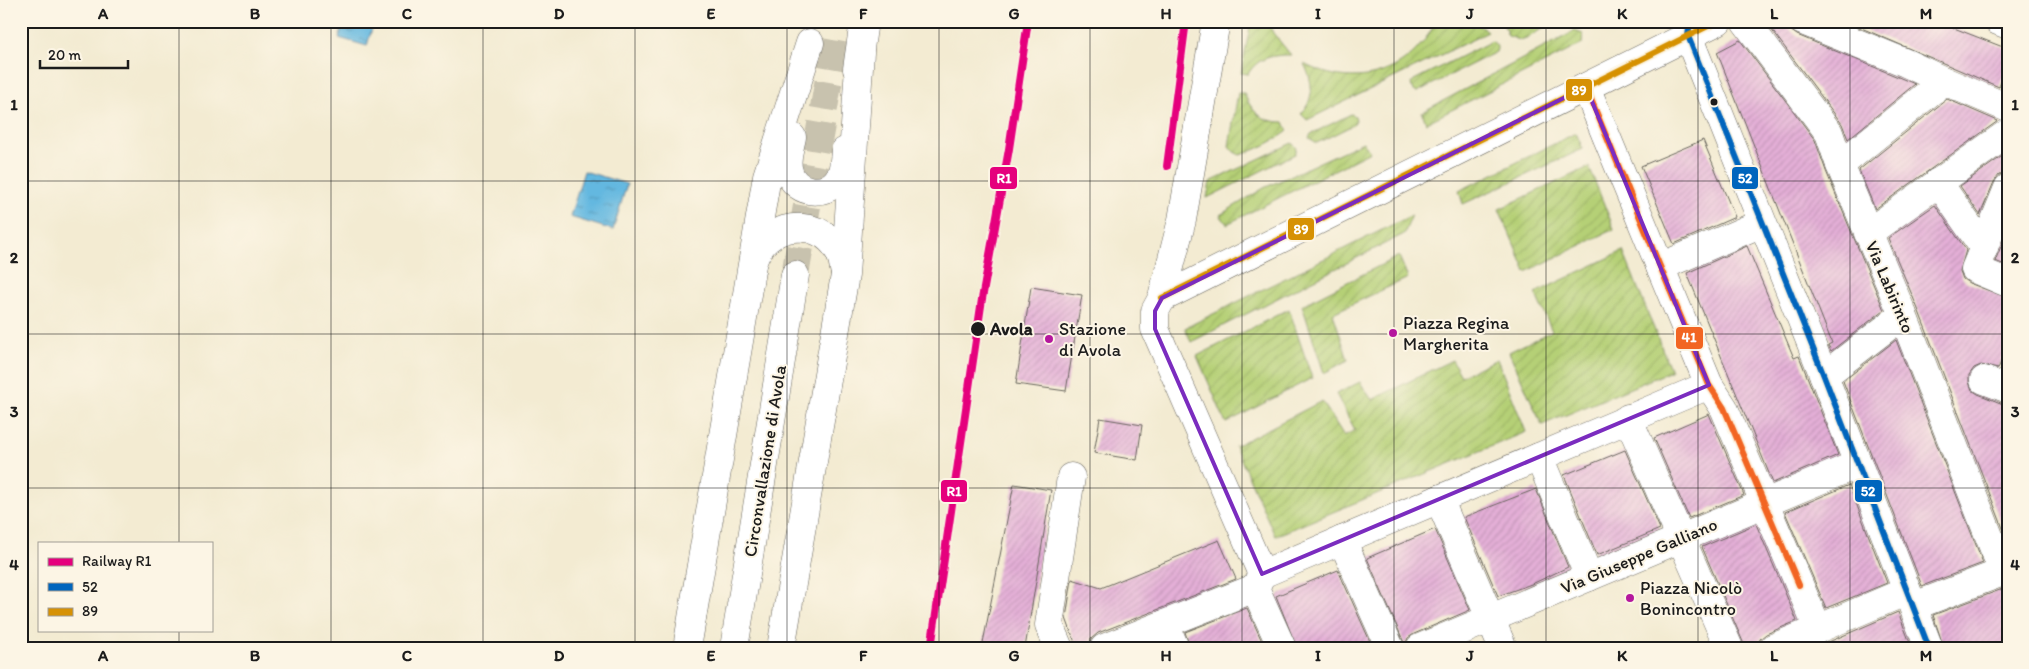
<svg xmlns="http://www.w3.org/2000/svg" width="2029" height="669" viewBox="0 0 2029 669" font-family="Itim,sans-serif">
	<defs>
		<pattern id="garden-furrows" width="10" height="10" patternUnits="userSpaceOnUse" patternTransform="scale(1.25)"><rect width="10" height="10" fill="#b5d076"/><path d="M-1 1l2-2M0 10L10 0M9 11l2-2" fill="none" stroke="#9bb266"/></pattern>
		<pattern id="water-ripples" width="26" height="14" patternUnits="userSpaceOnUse" patternTransform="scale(1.25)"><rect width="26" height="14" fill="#64b8e0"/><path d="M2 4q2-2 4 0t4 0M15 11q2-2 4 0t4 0" fill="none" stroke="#5295b5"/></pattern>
		<pattern id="building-hatch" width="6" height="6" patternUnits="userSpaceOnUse" patternTransform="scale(1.25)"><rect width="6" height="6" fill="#e4afd7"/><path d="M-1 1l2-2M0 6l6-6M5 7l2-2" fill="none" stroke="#c396b8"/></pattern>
	</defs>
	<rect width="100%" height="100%" fill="#fcf5e5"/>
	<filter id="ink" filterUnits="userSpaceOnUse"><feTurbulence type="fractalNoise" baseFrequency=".02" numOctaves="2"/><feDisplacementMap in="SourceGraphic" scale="10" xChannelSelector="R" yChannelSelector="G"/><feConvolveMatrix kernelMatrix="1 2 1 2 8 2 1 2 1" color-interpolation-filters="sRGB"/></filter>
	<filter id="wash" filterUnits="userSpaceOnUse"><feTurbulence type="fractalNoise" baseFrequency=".0096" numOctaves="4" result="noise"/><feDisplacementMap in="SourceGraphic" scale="20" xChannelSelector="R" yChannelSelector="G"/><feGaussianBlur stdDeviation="1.12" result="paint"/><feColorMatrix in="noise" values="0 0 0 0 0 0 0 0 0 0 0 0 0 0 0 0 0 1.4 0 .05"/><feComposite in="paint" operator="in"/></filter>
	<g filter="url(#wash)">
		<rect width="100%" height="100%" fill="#f3ebd2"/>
		<g fill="url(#garden-furrows)" stroke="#687649">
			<path d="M1251 21H1268L1273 33 1291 55C1273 55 1258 57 1248 74L1241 73Z"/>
			<path d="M1436 21C1455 21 1473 18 1488 32L1307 120 1301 114C1315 98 1313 82 1304 64 1356 91 1410 75 1436 21Z"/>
			<path d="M1504 21H1554L1529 37 1520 40 1508 36 1504 26Z"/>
			<path d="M1575 31 1583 34 1582 44 1426 123 1422 112Z"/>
			<path d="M1492 41C1497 45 1498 47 1496 52L1417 92 1413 91 1411 84 1414 80Z"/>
			<path d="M1238 93H1244C1252 113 1263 122 1284 122L1288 131C1277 140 1254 151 1240 155L1234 152 1229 146Z"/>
			<path d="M1351 114 1355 116 1356 120 1353 125 1317 143 1309 138 1311 134Z"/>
			<path d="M1576 133 1583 149 1463 204 1459 191Z"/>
			<path d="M1363 142 1370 152 1227 224 1220 215 1264 188Z"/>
			<path d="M1292 143 1297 148 1295 154 1207 198 1210 182Z"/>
			<path d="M1589 167 1614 229 1526 272 1499 209Z"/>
			<path d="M1412 215 1404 234 1191 342 1185 328Z"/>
			<path d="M1623 251 1671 371 1542 425 1509 352 1552 331 1535 293Z"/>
			<path d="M1399 256 1408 278 1333 313 1348 360 1324 373 1302 305Z"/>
			<path d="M1289 309 1312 378 1226 423 1197 356Z"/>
			<path d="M1497 359 1526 432 1275 536 1235 446 1322 401 1344 436 1355 430 1336 394 1360 382 1372 400 1452 360 1461 376Z"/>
		</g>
		<g fill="url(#water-ripples)" stroke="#406a7e">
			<path d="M344 21H374L367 46 339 38Z"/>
			<path d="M584 171 627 184 613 230 570 217Z"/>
		</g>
		<g id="blocks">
			<g fill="url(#building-hatch)">
				<path d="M1776 21H1788L1790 30 1797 35 1915 84 1848 139 1842 124 1768 25Z"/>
				<path d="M1845 21H1936L2008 49V63L1999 87Z"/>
				<path d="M1740 40 1815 140 1826 171 1884 310 1831 351 1828 345 1832 343 1717 52Z"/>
				<path d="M1947 99 1998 121 1875 209 1859 170Z"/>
				<path d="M1703 140 1735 217 1674 244 1641 166Z"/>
				<path d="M2008 152V173L1999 175 1994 182 1980 215 1960 186Z"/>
				<path d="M1935 205 1966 250 1960 271 1963 279 1969 283 2008 298V345L1998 369 1981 365 1974 368 1969 375V382L1972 390 1978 394 2008 406V541L1918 309 1888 238Z"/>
				<path d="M2008 230V266L1995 261Z"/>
				<path d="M1747 246 1794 358 1799 356 1838 455 1773 483 1687 273Z"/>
				<path d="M1031 287 1082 295 1066 391 1016 384Z"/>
				<path d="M1896 340 1983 563 1922 586 1843 381Z"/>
				<path d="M1709 414 1744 495 1689 518 1654 438Z"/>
				<path d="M1100 418 1142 425 1137 460 1094 453Z"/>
				<path d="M1625 450 1660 529 1597 555 1564 475Z"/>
				<path d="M1014 484 1051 490 1025 648H982Z"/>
				<path d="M1849 485 1887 583 1826 608 1785 512Z"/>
				<path d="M1536 489 1568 567 1534 583 1498 596 1464 517Z"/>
				<path d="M1756 524 1797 621 1766 634 1760 639 1758 648H1744L1743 642 1702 547Z"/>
				<path d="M1435 529 1470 610 1414 634 1408 638 1405 645 1367 558Z"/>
				<path d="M1219 540 1236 579 1098 633 1091 639 1089 648H1077L1066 618 1072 579 1101 588Z"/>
				<path d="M1338 570 1373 648H1297L1276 596Z"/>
				<path d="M2008 587V648H1944L1933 615Z"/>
				<path d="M1247 608 1265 648H1190L1185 632Z"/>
				<path d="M1898 612 1912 648H1814L1824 644Z"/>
			</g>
		</g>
	</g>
	<g filter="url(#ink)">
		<use href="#blocks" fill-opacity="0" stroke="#67645c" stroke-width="1"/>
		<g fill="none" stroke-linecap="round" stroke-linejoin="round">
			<path stroke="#c8c2ae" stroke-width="28" stroke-dasharray="28 14" stroke-linecap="butt" d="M795 275 839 21"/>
			<g stroke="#67645c" stroke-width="29">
				<g id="street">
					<path d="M1216 21 1182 220 1162 298 1155 311V329L1262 574"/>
					<path d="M1745 21 1829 133 1840 165 1903 315 2003 572"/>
					<path d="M1803 21 1906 63 1944 81 2008 108"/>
					<path d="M1586 87 1709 385 1724 408 1818 629"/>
					<path d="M1840 165 1944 81"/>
					<path d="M1938 182 1984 248"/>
					<path d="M2008 188 1975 269 2008 283"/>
					<path d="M1868 233 2008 133"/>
					<path d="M1660 267 1762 223"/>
					<path d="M1162 298 1688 36"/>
					<path d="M1824 376 1903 315"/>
					<path d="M1984 380 2008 389"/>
					<path d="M1628 418 1729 648"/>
					<path d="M1539 457 1589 577"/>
					<path d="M1439 499 1503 648"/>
					<path d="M1342 540 1390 648"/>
					<path d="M1914 606 2008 570"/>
					<path d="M1165 624 1175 648"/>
					<path d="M1059 648 1049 625 1071 477"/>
					<path d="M1104 648 1255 588"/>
					<path d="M1282 648 1255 588 1262 574 1709 385"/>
					<path d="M1420 648 1858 464"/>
					<path d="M1773 648 1907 591"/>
				</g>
			</g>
			<g stroke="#67645c" stroke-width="29">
				<g id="secondary">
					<path d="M1690 21 1688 36 1824 376 1929 648"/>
					<path d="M1998 21 2008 25"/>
					<path d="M1688 36 1718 21"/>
					<path d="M857 69 864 21"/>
					<path d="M792 137C790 147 786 158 788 168 792 193 825 199 839 178 844 171 844 160 845 151"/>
					<path d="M753 261C769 213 839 218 844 269"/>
					<path d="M687 648 767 176 810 43"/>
					<path d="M781 648 845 275 860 52"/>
				</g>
			</g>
			<g stroke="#67645c" stroke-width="29">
				<path id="primary" d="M734 648 795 275"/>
			</g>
			<use href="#street" stroke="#fff" stroke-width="28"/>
			<use href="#secondary" stroke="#fff" stroke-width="28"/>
			<use href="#primary" stroke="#fff" stroke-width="28"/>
			<path stroke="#1c1c1c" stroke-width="4" d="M1167 166 1186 21"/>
			<g stroke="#fcf5e5" stroke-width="10">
				<path id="bus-1" d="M1690 21 1688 36 1824 376 1929 648"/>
			</g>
			<g stroke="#fcf5e5" stroke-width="10">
				<path id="bus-2" d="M1162 298 1718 21"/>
			</g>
			<g stroke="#fcf5e5" stroke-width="10">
				<path id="bus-3" d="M1586 87 1709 385 1724 408 1799 585"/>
			</g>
			<use href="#bus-1" stroke="#0065bd" stroke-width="6"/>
			<use href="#bus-2" stroke="#d69104" stroke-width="6"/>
			<use href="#bus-3" stroke="#f26522" stroke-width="6"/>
			<g stroke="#fcf5e5" stroke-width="11">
				<g id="rail-1">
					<path d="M1167 166 1186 21"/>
					<path d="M931 648 982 299 1009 149 1028 21"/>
				</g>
			</g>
			<use href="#rail-1" stroke="#e5007d" stroke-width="8"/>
		</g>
	</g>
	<path fill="none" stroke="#7b2cbf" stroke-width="4" stroke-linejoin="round" d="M1586 87 1709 385 1262 574 1155 329V311L1162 298Z"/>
	<path fill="none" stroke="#1c1c1c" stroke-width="1" stroke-opacity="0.55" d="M179 21V543M331 21V648M483 21V648M635 21V648M787 21V648M939 21V648M1090 21V648M1242 21V648M1394 21V648M1546 21V648M1698 21V648M1850 21V648M21 181H2008M21 334H2008M21 488H2008M179 630V648"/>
	<g fill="#1c1c1c" stroke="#fcf5e5" stroke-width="2">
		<circle cx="1714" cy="102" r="4.5"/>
		<circle cx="978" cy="329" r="8"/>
	</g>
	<g fill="#b5179e" stroke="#fcf5e5" stroke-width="2">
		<circle cx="1393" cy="333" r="5"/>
		<circle cx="1049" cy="339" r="5"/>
		<circle cx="1630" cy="598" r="5"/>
	</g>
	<g text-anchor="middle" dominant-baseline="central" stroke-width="4" stroke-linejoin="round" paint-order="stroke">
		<g font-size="18" fill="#1c1c1c" stroke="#fcf5e5">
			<text transform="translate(1890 287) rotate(67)">Via Labirinto</text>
			<text transform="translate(765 461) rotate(-81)">Circonvallazione di Avola</text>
			<text transform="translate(1639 556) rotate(-23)">Via Giuseppe Galliano</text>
		</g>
		<g font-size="18" fill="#1c1c1c" stroke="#fcf5e5" text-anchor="start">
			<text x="1403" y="323">Piazza Regina<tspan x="1403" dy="21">Margherita</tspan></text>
			<text x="1059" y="329">Stazione<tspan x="1059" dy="21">di Avola</tspan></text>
			<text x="1640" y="588">Piazza Nicolò<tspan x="1640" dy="21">Bonincontro</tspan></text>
		</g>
		<g font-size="18" font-weight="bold" fill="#1c1c1c" stroke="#fcf5e5" text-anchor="start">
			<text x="990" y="329">Avola</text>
		</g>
	</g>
	<g stroke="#fcf5e5" stroke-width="2">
		<rect x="1565" y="78" width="28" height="24" rx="5" fill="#d69104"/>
		<rect x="989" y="166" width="29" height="24" rx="5" fill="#e5007d"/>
		<rect x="1731" y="166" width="28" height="24" rx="5" fill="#0065bd"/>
		<rect x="1287" y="217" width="28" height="24" rx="5" fill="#d69104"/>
		<rect x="1675" y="326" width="29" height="24" rx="5" fill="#f26522"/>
		<rect x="940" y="479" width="28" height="24" rx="5" fill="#e5007d"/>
		<rect x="1854" y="479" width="29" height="24" rx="5" fill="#0065bd"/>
	</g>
	<g font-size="14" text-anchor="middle" font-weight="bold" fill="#fff">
		<text x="1579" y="95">89</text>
		<text x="1004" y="183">R1</text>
		<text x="1745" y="183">52</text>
		<text x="1301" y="234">89</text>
		<text x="1689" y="342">41</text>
		<text x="954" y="496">R1</text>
		<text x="1868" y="496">52</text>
	</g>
	<rect width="2029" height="669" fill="none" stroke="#fcf5e5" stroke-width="55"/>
	<rect x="38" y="542" width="175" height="90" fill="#fcf5e5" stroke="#a29e95"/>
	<rect x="48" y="558" width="25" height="8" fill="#e5007d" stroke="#a29e95"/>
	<text x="82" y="566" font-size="15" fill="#1c1c1c">Railway R1</text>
	<rect x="48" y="583" width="25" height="8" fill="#0065bd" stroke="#a29e95"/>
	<text x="82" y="592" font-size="15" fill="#1c1c1c">52</text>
	<rect x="48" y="608" width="25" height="8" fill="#d69104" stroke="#a29e95"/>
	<text x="82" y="616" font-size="15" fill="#1c1c1c">89</text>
	<path d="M40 60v8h88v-8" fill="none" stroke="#1c1c1c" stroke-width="2.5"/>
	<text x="48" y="60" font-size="15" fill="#1c1c1c" stroke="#fcf5e5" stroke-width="4" paint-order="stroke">20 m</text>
	<rect x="28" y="28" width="1974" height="614" fill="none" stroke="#1c1c1c" stroke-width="2"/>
	<g font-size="16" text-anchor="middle" font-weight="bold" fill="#1c1c1c">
		<text x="103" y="19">A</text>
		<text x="255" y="19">B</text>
		<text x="407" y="19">C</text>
		<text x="559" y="19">D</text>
		<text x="711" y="19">E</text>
		<text x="863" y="19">F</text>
		<text x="1014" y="19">G</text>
		<text x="1166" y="19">H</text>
		<text x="1318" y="19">I</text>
		<text x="1470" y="19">J</text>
		<text x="1622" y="19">K</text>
		<text x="1774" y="19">L</text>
		<text x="1926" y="19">M</text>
		<text x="14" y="110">1</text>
		<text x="2015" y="110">1</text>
		<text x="14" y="263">2</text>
		<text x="2015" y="263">2</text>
		<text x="14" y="417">3</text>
		<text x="2015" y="417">3</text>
		<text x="14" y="570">4</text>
		<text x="2015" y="570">4</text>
		<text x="103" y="661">A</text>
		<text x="255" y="661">B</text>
		<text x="407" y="661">C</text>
		<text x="559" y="661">D</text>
		<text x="711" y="661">E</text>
		<text x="863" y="661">F</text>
		<text x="1014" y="661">G</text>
		<text x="1166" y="661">H</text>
		<text x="1318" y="661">I</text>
		<text x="1470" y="661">J</text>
		<text x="1622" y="661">K</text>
		<text x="1774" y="661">L</text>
		<text x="1926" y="661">M</text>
	</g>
</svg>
